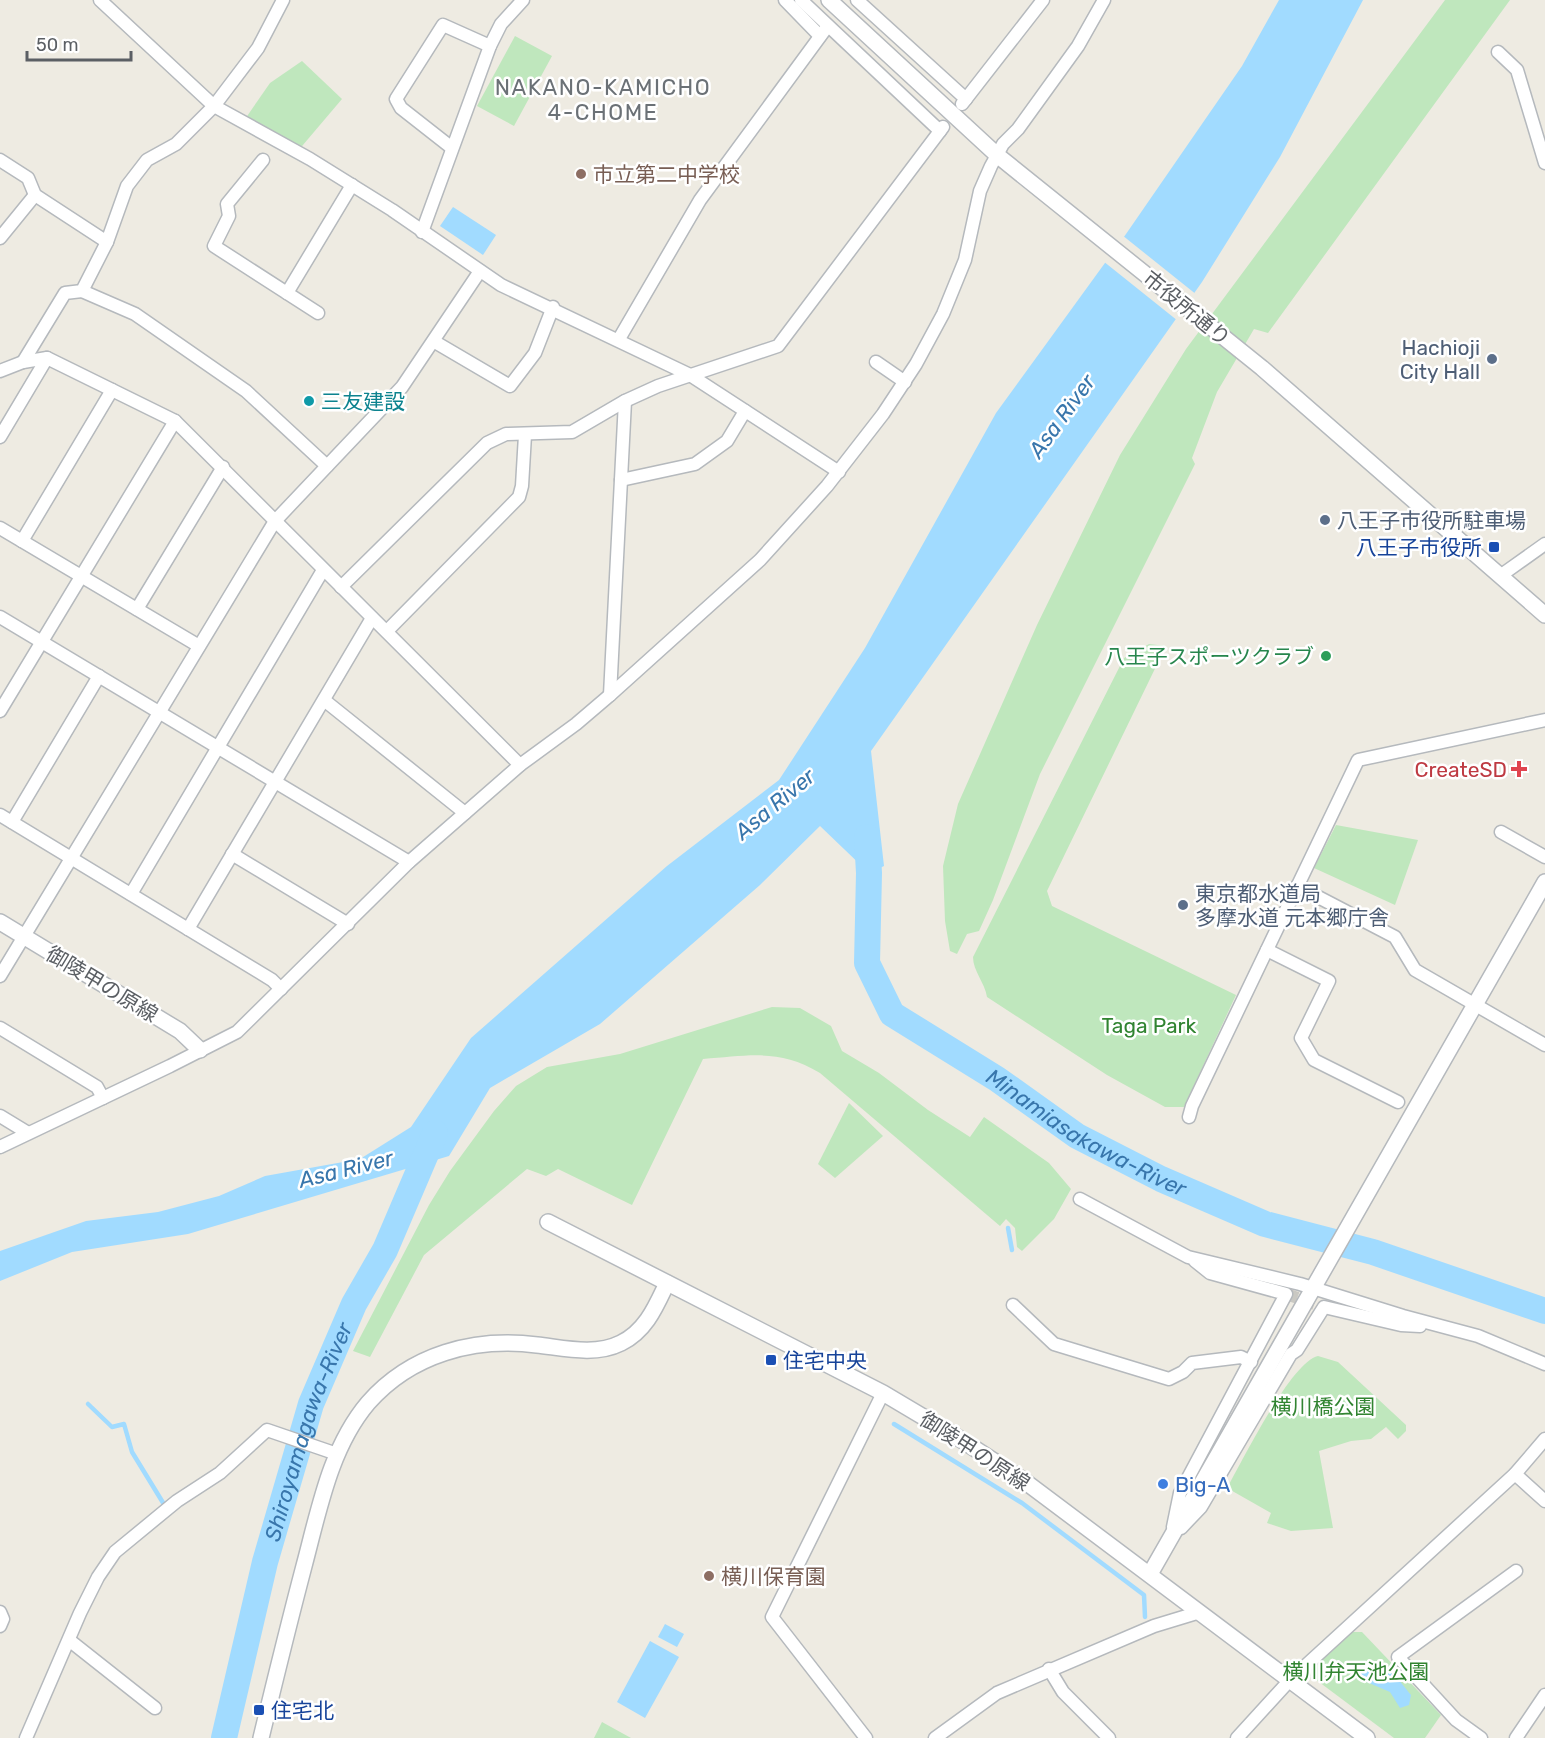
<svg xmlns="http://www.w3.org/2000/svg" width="1545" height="1738" viewBox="0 0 1545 1738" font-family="Rubik,'Noto Sans JP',sans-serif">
	<rect width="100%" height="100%" fill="#eeebe2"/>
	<g fill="#bfe7bd">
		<path d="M1445 0H1510L1268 333 1254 329 1217 392 1192 458 1195 464 1040 774 993 900 979 931 967 934 957 954 950 951 945 921 943 866 958 804 1037 625 1120 455 1186 349Z"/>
		<path d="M515 36 552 56 514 126 477 106Z"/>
		<path d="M302 61 342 99 297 152 243 122 270 83Z"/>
		<path d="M1149 644 1166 646 1047 891 1052 906 1236 995 1184 1107H1165L1107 1075 987 997C985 983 973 971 973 957L1124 658Z"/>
		<path d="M1336 825 1418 840 1395 905 1314 868Z"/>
		<path d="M772 1007 800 1008 831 1026 842 1051 879 1073 928 1110 970 1137 984 1117 1049 1163 1071 1189 1054 1219 1022 1251 1017 1247 1015 1228 1006 1219 1000 1226 820 1073C779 1048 748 1056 703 1059L632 1205 558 1169 546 1176 527 1169 424 1255 370 1357 353 1351 429 1205 450 1171 494 1111 516 1086 547 1067 620 1054Z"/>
		<path d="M849 1103 883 1136 835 1178 818 1164Z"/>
		<path d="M1318 1356 1338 1362 1406 1425V1431L1398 1439 1386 1427 1371 1439 1351 1441 1319 1451 1333 1528 1291 1531 1267 1523 1271 1513 1227 1488C1243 1460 1291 1362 1318 1356Z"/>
		<path d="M1352 1632H1362L1441 1715 1425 1738H1394L1307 1673Z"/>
		<path d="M602 1722 631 1738H594Z"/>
	</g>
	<g fill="#a1dbff">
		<path d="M1279 0H1363L1280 157 1202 282 871 751 884 866 869 873 820 826 760 885 600 1024 490 1088 449 1156 188 1234 72 1252 0 1281V1251L86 1221 158 1212 219 1196 265 1176 360 1159 411 1127 471 1038 667 866 779 780 865 648 996 413 1126 234 1242 66Z"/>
		<path d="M453 207 496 235 483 255 440 226Z"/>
		<path d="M665 1624 684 1634 677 1647 658 1637Z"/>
		<path d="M650 1641 679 1657 645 1718 617 1702Z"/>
		<path d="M1372 1664C1390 1667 1400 1681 1411 1695L1409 1705 1400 1708 1390 1692 1362 1680 1360 1676 1363 1665Z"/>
	</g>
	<path fill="#eeebe2" d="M1122 235 1197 295 1178 321 1103 261Z"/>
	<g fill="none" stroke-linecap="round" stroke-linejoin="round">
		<g stroke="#a1dbff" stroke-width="4.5">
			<path d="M1008 1228 1012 1250"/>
			<path d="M88 1404 112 1427 124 1424 132 1452 165 1506"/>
			<path d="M894 1424 1022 1503 1144 1595 1145 1617"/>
		</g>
		<g stroke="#a1dbff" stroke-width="26">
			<path id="s1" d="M867 837 869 873 867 963 892 1014 997 1079 1077 1136 1161 1179 1265 1224 1373 1252 1545 1311"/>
			<path id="s2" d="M224 1738 265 1562 311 1404 354 1304 385 1250 435 1133"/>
		</g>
		<path stroke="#c9c8c2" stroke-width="12" stroke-dasharray="12 6" stroke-linecap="butt" d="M1286 1294 1324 1307"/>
		<g stroke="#b5b9bd" stroke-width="15">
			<g id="minor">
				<path d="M100 0 214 106 310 159 392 210 501 285 690 375 839 472"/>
				<path d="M785 0 820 36"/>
				<path d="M801 0 940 131"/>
				<path d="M857 0 966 99"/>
				<path d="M1498 52 1517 70 1545 163"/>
				<path d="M962 104 1043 0"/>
				<path d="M452 148 401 108 396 99 443 25 490 46"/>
				<path d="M0 160 28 178 35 195 107 242"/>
				<path d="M263 160 227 204 229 216 214 246 318 313"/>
				<path d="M422 232 490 46 501 24 523 0"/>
				<path d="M0 238 35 195"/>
				<path d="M82 291 135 314 246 391 327 466"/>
				<path d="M287 293 352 185"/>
				<path d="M619 339 700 200 827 27"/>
				<path d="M435 342 510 386 535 353 553 307"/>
				<path d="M23 362 65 293 82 291 107 242 127 186 147 160 176 144 214 106 258 48 283 0"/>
				<path d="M876 362 905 382"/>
				<path d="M0 371 23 362 47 358 175 421 520 765"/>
				<path d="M0 437 47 358"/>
				<path d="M621 480 695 464 727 441 745 411"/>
				<path d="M0 528 199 646"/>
				<path d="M22 541 112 390"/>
				<path d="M1500 576 1545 544"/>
				<path d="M341 587 487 443 506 434 572 432 625 401 658 386 778 346 943 127"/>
				<path d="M137 609 223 467"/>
				<path d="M0 617 409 862"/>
				<path d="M387 631 519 497 522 486 525 435"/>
				<path d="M610 695 625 401"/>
				<path d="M324 700 465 813"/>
				<path d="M0 711 175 421"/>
				<path d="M0 815 272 980 281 989"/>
				<path d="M12 822 99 676"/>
				<path d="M1501 832 1545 857"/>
				<path d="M232 854 348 924"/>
				<path d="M1297 886 1395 937 1415 970 1545 1045"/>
				<path d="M131 894 323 570"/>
				<path d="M188 929 372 618"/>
				<path d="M1267 950 1329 981 1301 1038 1314 1060 1398 1102"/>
				<path d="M0 976 275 521 402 387 480 271"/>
				<path d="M0 1028 97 1087 103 1098"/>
				<path d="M0 1116 28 1133"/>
				<path d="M1189 1117 1192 1106 1358 760 1545 720"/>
				<path d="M0 1147 170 1066 237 1032 409 862 520 765 576 724 610 695 760 560 827 486 883 414 916 364 943 314 965 260 980 191 991 166 1003 144 1018 129 1078 46 1104 0"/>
				<path d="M1080 1199 1188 1257 1300 1284 1403 1316 1478 1336 1545 1364"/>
				<path d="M1013 1305 1054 1344 1169 1379 1183 1372 1192 1363 1241 1357 1251 1362"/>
				<path d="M1515 1474 1545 1501"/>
				<path d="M1173 1527 1180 1493 1286 1294 1210 1273 1195 1261"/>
				<path d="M1181 1528 1201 1507 1291 1354 1297 1350 1324 1307 1401 1325 1420 1326"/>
				<path d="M0 1612 3 1619 0 1626"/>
				<path d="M69 1640 155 1708"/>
				<path d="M1049 1669 1063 1692 1109 1738"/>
				<path d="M26 1738 80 1613 98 1577 115 1552 177 1501 220 1473 267 1430 337 1454"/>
				<path d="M866 1738 772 1617 883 1393"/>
				<path d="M935 1738 997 1693 1154 1626 1200 1612"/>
				<path d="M1237 1738 1290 1680 1515 1474 1545 1439"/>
				<path d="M1481 1738 1456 1720 1398 1657 1516 1571"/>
				<path d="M1516 1738 1545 1695"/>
			</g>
		</g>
		<g stroke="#b5b9bd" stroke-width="18">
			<g id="tertiary">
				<path d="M829 0 997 155 1262 368 1545 615"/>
				<path d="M0 922 180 1031 200 1050"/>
				<path d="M548 1222 883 1393 957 1437 1023 1480 1367 1738"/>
				<path d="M1150 1574 1545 882"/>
				<path d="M261 1738C275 1680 289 1623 304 1566 319 1510 330 1448 368 1403 411 1354 474 1337 537 1345 564 1348 595 1356 621 1343 646 1331 656 1306 667 1283"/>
			</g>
		</g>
		<use href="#minor" stroke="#fff" stroke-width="12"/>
		<use href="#tertiary" stroke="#fff" stroke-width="15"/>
	</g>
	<g fill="#8d6e63" stroke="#fff" stroke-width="2">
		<circle cx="581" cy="174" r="6"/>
		<circle cx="709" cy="1576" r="6"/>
	</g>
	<g fill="#5c6f8a" stroke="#fff" stroke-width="2">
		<circle cx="1492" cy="359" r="6"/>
		<circle cx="1325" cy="520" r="6"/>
		<circle cx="1183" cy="905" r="6"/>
	</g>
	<circle fill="#0f9aa8" stroke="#fff" stroke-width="2" cx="309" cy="401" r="6"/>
	<g fill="#1a4fb4" stroke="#fff" stroke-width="2">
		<rect x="1488" y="541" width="12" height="12" rx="3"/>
		<rect x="765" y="1354" width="12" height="12" rx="3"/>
		<rect x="253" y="1704" width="12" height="12" rx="3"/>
	</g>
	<circle fill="#2e9e5b" stroke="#fff" stroke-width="2" cx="1326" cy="656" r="6"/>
	<path fill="#e0444e" stroke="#fff" stroke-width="2" d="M1516 760h6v6h6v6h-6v6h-6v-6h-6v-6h6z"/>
	<circle fill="#3f7fe0" stroke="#fff" stroke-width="2" cx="1163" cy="1484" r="6"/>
	<g text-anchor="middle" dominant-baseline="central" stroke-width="5" stroke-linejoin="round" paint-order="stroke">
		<g font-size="21" fill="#785e54" stroke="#fff" text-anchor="start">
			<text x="593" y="174">市立第二中学校</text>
			<text x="721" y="1576">横川保育園</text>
		</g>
		<g font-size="21" fill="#5b5f64" stroke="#fff">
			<text transform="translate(1187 308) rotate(39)">市役所通り</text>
			<text transform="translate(102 984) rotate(31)">御陵甲の原線</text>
			<text transform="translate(975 1451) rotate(33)">御陵甲の原線</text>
		</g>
		<g font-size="21" fill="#4e5e75" stroke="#fff" text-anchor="start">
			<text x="1480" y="347" text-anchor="end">Hachioji<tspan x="1480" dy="24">City Hall</tspan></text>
			<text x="1337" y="520">八王子市役所駐車場</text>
			<text x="1195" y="893">東京都水道局<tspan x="1195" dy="24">多摩水道 元本郷庁舎</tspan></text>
		</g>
		<g font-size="21" fill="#0d838f" stroke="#fff" text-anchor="start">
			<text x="321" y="401">三友建設</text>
		</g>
		<g font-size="21" fill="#164399" stroke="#fff" text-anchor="start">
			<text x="1482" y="547" text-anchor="end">八王子市役所</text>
			<text x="783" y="1360">住宅中央</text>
			<text x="271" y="1710">住宅北</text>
		</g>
		<g font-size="21" fill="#27864d" stroke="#fff" text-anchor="end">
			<text x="1314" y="656">八王子スポーツクラブ</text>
		</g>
		<g font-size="21" fill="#be3a42" stroke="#fff" text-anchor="end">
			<text x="1507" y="769">CreateSD</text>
		</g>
		<g font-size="21" fill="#318431" stroke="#fff">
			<text x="1149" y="1025">Taga Park</text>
			<text x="1323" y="1406">横川橋公園</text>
			<text x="1356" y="1671">横川弁天池公園</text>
		</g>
		<g font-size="21" fill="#366cbe" stroke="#fff" text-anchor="start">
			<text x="1175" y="1484">Big-A</text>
		</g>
		<g font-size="22" letter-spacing="1.5" fill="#6b7176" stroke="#fff">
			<text x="603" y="87">NAKANO-KAMICHO<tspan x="603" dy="25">4-CHOME</tspan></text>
		</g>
		<g font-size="22" font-style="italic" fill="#3876ac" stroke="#fff">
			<text transform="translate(1062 416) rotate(-54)">Asa River</text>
			<text transform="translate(775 804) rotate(-40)">Asa River</text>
			<text stroke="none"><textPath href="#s1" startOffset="411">Minamiasakawa-River</textPath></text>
			<text transform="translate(346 1169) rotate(-14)">Asa River</text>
			<text stroke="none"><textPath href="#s2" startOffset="318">Shiroyamagawa-River</textPath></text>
		</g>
	</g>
	<path d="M27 51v9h104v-9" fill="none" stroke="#5b5f64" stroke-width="3"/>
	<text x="36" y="51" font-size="18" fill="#5b5f64" stroke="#ffffff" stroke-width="4.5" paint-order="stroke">50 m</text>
</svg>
